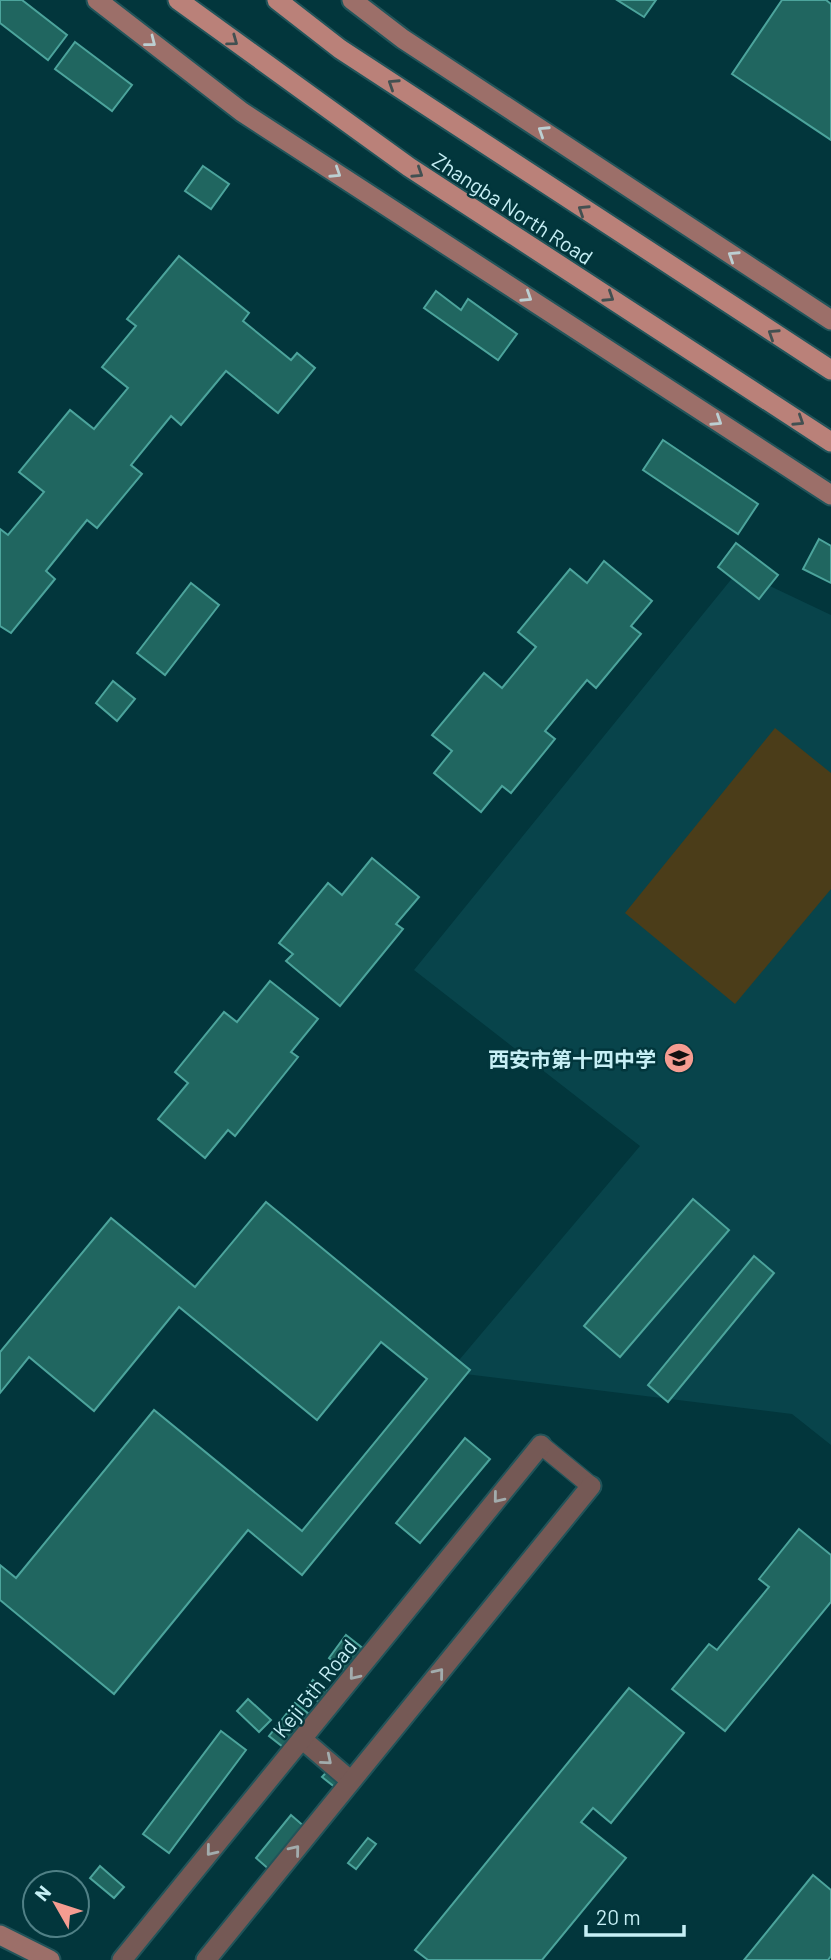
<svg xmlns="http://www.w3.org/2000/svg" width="831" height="1960" viewBox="0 0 831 1960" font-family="Barlow,'Noto Sans SC',sans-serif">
	<rect width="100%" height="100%" fill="#02363c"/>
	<path fill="#08444b" d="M738 571 831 615V1445L792 1414 449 1372 640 1146 414 970Z"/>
	<path fill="#4b3d19" d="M775 728 831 773V889L735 1004 625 913Z"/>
	<g fill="#206660" stroke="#4ca49c" stroke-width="2">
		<path d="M0 0H22L67 35 48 60 0 23Z"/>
		<path d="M617 0H656L644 17Z"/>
		<path d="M782 0H826L831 4V140L732 74Z"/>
		<path d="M75 42 132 85 112 111 55 69Z"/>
		<path d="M203 166 229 184 211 209 185 191Z"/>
		<path d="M179 256 249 313 243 321 291 360 297 353 315 368 278 413 226 371 181 425 171 416 131 465 142 474 97 528 87 520 46 571 55 579 11 633 0 626V529L8 535 44 492 19 472 70 410 94 429 128 388 102 367 136 326 127 319Z"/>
		<path d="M436 291 461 310 468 299 517 334 498 360 424 308Z"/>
		<path d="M663 440 758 504 738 534 643 470Z"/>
		<path d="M819 539 831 546V583L803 569Z"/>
		<path d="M736 543 778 575 759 599 718 567Z"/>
		<path d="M604 561 652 601 631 626 641 634 596 688 587 680 545 731 555 739 511 793 502 786 481 812 434 773 452 751 432 735 484 673 502 688 536 647 518 632 570 569 587 583Z"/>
		<path d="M191 583 219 605 165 675 137 653Z"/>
		<path d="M113 681 135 699 117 721 96 703Z"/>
		<path d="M372 858 419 897 396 924 403 929 340 1006 286 961 293 954 279 943 328 883 342 895Z"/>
		<path d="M270 981 318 1019 291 1052 298 1057 235 1136 228 1130 205 1158 158 1119 188 1083 175 1072 224 1012 237 1022Z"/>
		<path d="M693 1199 729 1230 620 1357 584 1326Z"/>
		<path d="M266 1202 470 1370 302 1575 248 1530 114 1694 0 1600V1565L16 1578 154 1410 302 1531 427 1379 381 1342 317 1420 179 1307 94 1411 29 1357 0 1393V1352L111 1218 195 1287Z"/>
		<path d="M754 1256 774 1273 668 1402 648 1385Z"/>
		<path d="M465 1438 490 1459 420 1543 396 1523Z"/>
		<path d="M799 1529 831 1555V1602L725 1731 672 1689 709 1644 717 1650 769 1587 759 1579Z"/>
		<path d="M346 1635 374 1657 356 1680 329 1658Z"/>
		<path d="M313 1680 337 1698 328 1709 305 1691Z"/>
		<path d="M629 1688 684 1733 611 1823 593 1808 581 1822 626 1858 542 1960H428L415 1950Z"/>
		<path d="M248 1699 271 1720 259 1732 237 1711Z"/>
		<path d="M295 1703 318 1721 292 1754 269 1736Z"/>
		<path d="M221 1731 246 1750 169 1853 143 1834Z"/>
		<path d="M333 1765 351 1779 341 1792 322 1777Z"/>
		<path d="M291 1815 306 1828 271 1871 256 1858Z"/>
		<path d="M368 1838 376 1844 356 1869 348 1863Z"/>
		<path d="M100 1866 124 1887 114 1898 90 1878Z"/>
		<path d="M813 1875 831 1890V1956L828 1960H744Z"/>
	</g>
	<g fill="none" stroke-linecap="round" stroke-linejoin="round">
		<g stroke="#21545a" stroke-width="21">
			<path id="service" d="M541 1445 591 1486"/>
		</g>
		<g stroke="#21545a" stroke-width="23">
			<g id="tertiary">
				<path d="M302 1739 351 1781"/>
				<path d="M122 1960 541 1445"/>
				<path d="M206 1960 591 1486"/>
			</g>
		</g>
		<g stroke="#21545a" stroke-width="23">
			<g id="secondary">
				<path d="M97 0 242 112 831 495"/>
				<path d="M352 0 403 39 831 320"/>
				<path d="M0 1935 50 1960"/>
			</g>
		</g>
		<g stroke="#21545a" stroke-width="23">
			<g id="primary">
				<path d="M178 0 409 167 831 442"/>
				<path d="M277 0 340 49 831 370"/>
			</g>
		</g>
		<use href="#service" stroke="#755955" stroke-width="18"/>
		<use href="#tertiary" stroke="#755955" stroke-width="19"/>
		<use href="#secondary" stroke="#9c6f69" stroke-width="19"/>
		<use href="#primary" stroke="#ba8179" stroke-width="19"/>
	</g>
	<defs><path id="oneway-chevron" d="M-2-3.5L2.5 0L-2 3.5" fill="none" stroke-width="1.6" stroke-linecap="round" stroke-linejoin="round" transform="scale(1.75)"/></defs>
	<g stroke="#425051">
		<use href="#oneway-chevron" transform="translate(233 41) rotate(36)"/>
		<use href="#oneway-chevron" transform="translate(393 84) rotate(-147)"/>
		<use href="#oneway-chevron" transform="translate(418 173) rotate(33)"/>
		<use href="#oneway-chevron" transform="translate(583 210) rotate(-147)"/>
		<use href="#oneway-chevron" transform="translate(609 297) rotate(33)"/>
		<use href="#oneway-chevron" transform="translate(773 334) rotate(-147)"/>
		<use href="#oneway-chevron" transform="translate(799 421) rotate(33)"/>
	</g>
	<g stroke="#bccfd2">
		<use href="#oneway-chevron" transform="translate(151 42) rotate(38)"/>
		<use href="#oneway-chevron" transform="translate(543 131) rotate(-147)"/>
		<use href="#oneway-chevron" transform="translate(336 173) rotate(33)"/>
		<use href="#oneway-chevron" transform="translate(733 256) rotate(-147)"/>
		<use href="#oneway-chevron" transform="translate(527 297) rotate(33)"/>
		<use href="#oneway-chevron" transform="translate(717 421) rotate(33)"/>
	</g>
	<g stroke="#a2acad">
		<use href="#oneway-chevron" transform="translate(498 1498) rotate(129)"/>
		<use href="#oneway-chevron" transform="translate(439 1673) rotate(-51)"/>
		<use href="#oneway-chevron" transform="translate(354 1675) rotate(129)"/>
		<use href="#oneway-chevron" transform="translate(327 1760) rotate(40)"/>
		<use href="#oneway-chevron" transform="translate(295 1850) rotate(-51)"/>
		<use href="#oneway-chevron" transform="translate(211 1851) rotate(129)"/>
	</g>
	<defs>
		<g id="school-disc" transform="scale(1.575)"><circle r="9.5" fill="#f59c91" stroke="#02363c"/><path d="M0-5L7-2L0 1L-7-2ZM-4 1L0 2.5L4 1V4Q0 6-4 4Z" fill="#111"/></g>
	</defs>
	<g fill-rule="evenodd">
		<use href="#school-disc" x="679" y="1058"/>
	</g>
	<g text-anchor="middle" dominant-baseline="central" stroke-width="5" stroke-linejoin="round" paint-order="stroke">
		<g font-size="21" fill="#c6eff5" stroke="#02363c">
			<text transform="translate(513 208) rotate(33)">Zhangba North Road</text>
			<text transform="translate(314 1688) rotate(-51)">Keji 5th Road</text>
		</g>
		<g font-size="21" font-weight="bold" fill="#c6eff5" stroke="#02363c" text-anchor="end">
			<text x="656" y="1058">西安市第十四中学</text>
		</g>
	</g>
	<g transform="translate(56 1904) rotate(309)"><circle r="33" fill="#02363c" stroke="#508086" stroke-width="2"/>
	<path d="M0-5L12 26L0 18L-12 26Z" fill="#f59c91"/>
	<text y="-10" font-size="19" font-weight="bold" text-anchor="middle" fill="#c6eff5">N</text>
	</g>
	<path d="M586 1925v10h98v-10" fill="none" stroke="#c6eff5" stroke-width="3.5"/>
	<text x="596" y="1925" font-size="21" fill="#c6eff5" stroke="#02363c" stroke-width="5" paint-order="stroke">20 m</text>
</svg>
